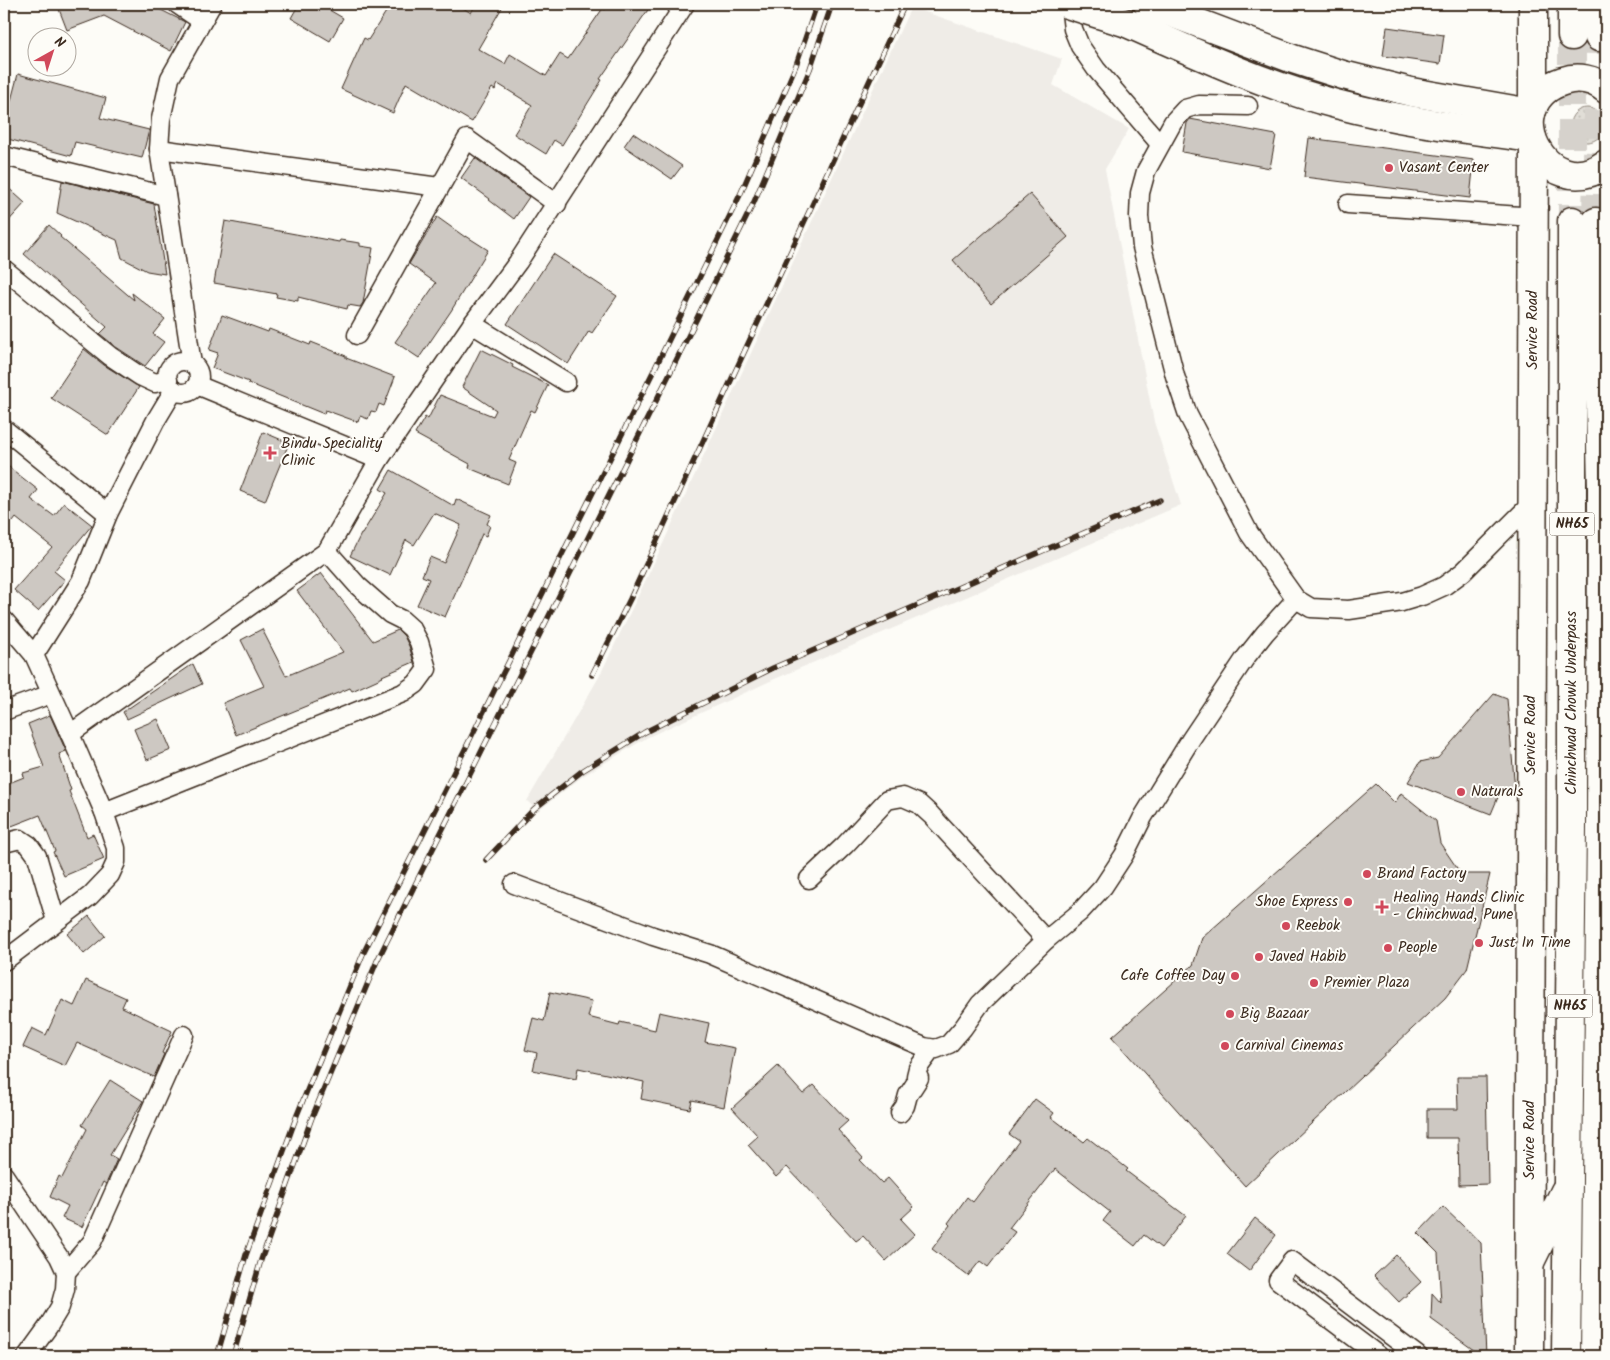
<svg xmlns="http://www.w3.org/2000/svg" width="1610" height="1360" viewBox="0 0 1610 1360" font-family="Kalam,sans-serif">
	<defs>
		<pattern id="green-dots" width="8" height="8" patternUnits="userSpaceOnUse" patternTransform="scale(1.25)"><rect width="8" height="8" fill="#e1ded7"/><path d="M2 2h.1M6 6h.1" fill="none" stroke="#c2bfb8" stroke-width="1.8" stroke-linecap="round"/></pattern>
	</defs>
	<rect width="100%" height="100%" fill="#fdfcf7"/>
	<filter id="ink" filterUnits="userSpaceOnUse"><feTurbulence type="fractalNoise" baseFrequency=".02" numOctaves="2"/><feDisplacementMap in="SourceGraphic" scale="10" xChannelSelector="R" yChannelSelector="G"/><feConvolveMatrix kernelMatrix="1 2 1 2 8 2 1 2 1" color-interpolation-filters="sRGB"/></filter>
	<g filter="url(#ink)">
		<path fill="#efece7" d="M911 7 1062 59 1053 85 1129 129 1105 169 1154 422 1181 505 777 678 648 737 583 776 538 811 527 801 599 677 653 565Z"/>
		<circle fill="url(#green-dots)" stroke="#8e847a" cx="1587" cy="125" r="17"/>
		<g fill="#cdc8c2" stroke="#3b2a1e">
			<path d="M57 4H149L185 22 171 51 104 16 67 30Z"/>
			<path d="M299 4H319L343 18 330 41 291 18Z"/>
			<path d="M391 4H457L471 13 476 4H504L478 49 505 64 510 54 546 76 560 54 568 59 603 8 605 10 609 4H652L600 79 602 80 562 145 554 140 546 154 514 134 532 105 498 84 495 90 492 88 472 122 406 83 393 113 341 89 364 38 368 40Z"/>
			<path d="M1387 27 1444 35 1440 64 1383 56Z"/>
			<path d="M18 74 106 98 100 118 149 130 142 158 75 142 71 156 4 138V127Z"/>
			<path d="M1190 119 1276 135 1270 168 1182 152 1187 123Z"/>
			<path d="M633 133 682 166 672 179 624 146Z"/>
			<path d="M1309 138 1474 160 1470 198 1304 177Z"/>
			<path d="M475 158 529 197 514 219 489 200 490 199 461 178Z"/>
			<path d="M62 181 154 204 165 274 147 271 122 258 117 240 57 213Z"/>
			<path d="M4 184 25 203 4 226Z"/>
			<path d="M1030 194 1068 237 991 304 953 260Z"/>
			<path d="M437 217 465 237 466 236 488 250 451 311 419 358 395 342 436 283 409 264Z"/>
			<path d="M225 221 339 242 340 240 360 243V246L373 248 363 303 360 307 348 305 347 309 298 297V301L276 297 277 294 214 283Z"/>
			<path d="M49 225 61 236 60 237 134 300 132 293 165 319 153 334 164 342 145 366 116 347 100 334 107 327 24 254Z"/>
			<path d="M553 254 617 296 592 333 589 331 568 364 507 324Z"/>
			<path d="M222 315 268 332 269 329 310 345 311 342 346 356V358L395 377 384 406 379 404 376 412 371 411 368 419 360 416 358 422 325 410 324 414 248 383 249 382 212 368 218 353 209 350Z"/>
			<path d="M84 349 104 365 139 387 108 435 51 398Z"/>
			<path d="M481 349 513 365 512 367 548 385 535 412 531 410 509 460 516 463 508 484 469 468 470 464 415 434 425 417 428 419 440 395 493 416 496 410 462 387Z"/>
			<path d="M263 432 289 443 265 501 240 491Z"/>
			<path d="M4 463 38 490 31 499 54 516 64 503 92 525 54 571 65 580 38 611 14 590 52 547 16 518 13 522 4 515Z"/>
			<path d="M391 470 454 506 456 499 491 515 487 524 490 526 486 536 482 534 445 617 417 605 429 579 422 576 430 557 444 563 461 525 434 513 414 545 406 540 390 575 350 556 361 534H362L387 493 380 489Z"/>
			<path d="M321 573 373 641 398 630 404 636 409 646 414 662 382 676 383 677 352 691 350 688 236 735 223 703 264 686 241 640 262 629 286 676 343 652 297 591Z"/>
			<path d="M193 664 202 684 127 719 123 712Z"/>
			<path d="M1494 694 1507 699 1515 790H1501L1491 814 1408 782 1420 762 1438 758Z"/>
			<path d="M50 715 66 751 59 754 71 790 69 791 87 837 93 834 104 859 64 876 53 852 55 851 40 815 4 829V785L24 777 23 773 44 767 28 724Z"/>
			<path d="M158 719 171 750 147 760 134 729Z"/>
			<path d="M1376 784 1395 803 1401 793 1436 821 1440 843 1461 874H1490L1467 969 1445 998 1245 1186 1112 1037 1193 965 1202 938Z"/>
			<path d="M89 916 105 936 84 954 67 934Z"/>
			<path d="M86 980 126 998 122 1007 172 1031 162 1053 164 1054 154 1077 77 1043 65 1066 23 1047 32 1028 46 1035 62 1000 74 1006Z"/>
			<path d="M550 992 592 1001 588 1017 619 1025 620 1022 655 1030 659 1012 709 1023 705 1042 735 1048 724 1107 692 1100 690 1109 641 1099 644 1082 578 1068 576 1079 533 1070 537 1053 525 1050 533 1018 544 1021Z"/>
			<path d="M778 1066 803 1094 814 1085 848 1121 838 1130 863 1158 860 1160 882 1183 888 1178 914 1207 901 1219 915 1234 886 1261 863 1236 856 1241 787 1167 776 1177 748 1145 758 1136 732 1108Z"/>
			<path d="M1457 1077H1486L1488 1184 1459 1185 1458 1138H1427V1109H1458Z"/>
			<path d="M110 1080 143 1101 110 1155 117 1159 106 1184 103 1182 82 1227 62 1218 68 1206 50 1197 59 1176 62 1178 87 1129 82 1125Z"/>
			<path d="M1035 1099 1054 1113 1051 1117 1084 1142 1088 1138 1128 1169 1126 1171 1186 1216 1161 1248 1144 1235 1135 1246 1103 1221 1110 1212 1055 1169 1009 1228 1015 1232 988 1267 980 1261 968 1276 932 1249 950 1225 948 1223 967 1197 973 1202 1019 1141 1009 1134Z"/>
			<path d="M1443 1207 1481 1243 1486 1356H1482L1431 1319 1432 1293 1441 1303 1438 1253 1418 1233Z"/>
			<path d="M1255 1218 1276 1235 1249 1271 1227 1254Z"/>
			<path d="M1396 1255 1421 1282 1399 1302 1374 1276Z"/>
		</g>
		<g fill="none" stroke-linecap="round" stroke-linejoin="round">
			<g stroke="#d6d2cc" stroke-width="28" stroke-dasharray="28 14" stroke-linecap="butt">
				<path d="M1572 36V221"/>
				<path d="M1596 222 1599 37"/>
			</g>
			<g stroke="#3b2a1e" stroke-width="21">
				<g id="minor">
					<path d="M177 4 202 21"/>
					<path d="M1070 4 1073 29 1080 46 1096 69 1160 144"/>
					<path d="M1248 106 1199 105 1185 109 1173 122 1146 171 1140 193 1139 216 1142 247 1175 376 1188 415 1249 533 1296 599 1311 608 1349 610 1402 602 1422 596 1444 586 1463 572 1533 502"/>
					<path d="M159 149 439 187"/>
					<path d="M4 156 166 196"/>
					<path d="M1348 204 1534 217"/>
					<path d="M4 269 110 356 140 376 155 383 168 380"/>
					<path d="M472 324 566 382"/>
					<path d="M357 335 467 139 557 204"/>
					<circle cx="183" cy="377" r="16"/>
					<path d="M192 364 159 149 161 119 170 78 212 4"/>
					<path d="M197 385 379 460"/>
					<path d="M4 429 108 514"/>
					<path d="M4 620 34 655 70 734 104 812 116 848V862L110 875 90 896 4 961"/>
					<path d="M34 655 81 581 108 514 156 420 174 390"/>
					<path d="M4 711 51 694"/>
					<path d="M70 734 327 551 379 460 472 324 518 262 685 4"/>
					<path d="M104 812 403 693 416 684 427 669 419 642 412 629 402 620 390 614 358 586 327 551"/>
					<path d="M4 843 20 839 29 845 37 856 56 921"/>
					<path d="M809 879 845 845 887 800 903 797 919 804 931 815 1046 940"/>
					<path d="M514 884 653 936 710 954 910 1041 924 1047 936 1049 949 1044 963 1028 980 1004 1046 940 1080 912 1103 887 1124 855 1143 817 1191 739 1246 657 1265 633 1296 599"/>
					<path d="M900 1113 905 1106 908 1095 919 1078 916 1076 918 1068 932 1049"/>
					<path d="M4 1175 59 1257 66 1272 65 1289 60 1307 48 1327 27 1356"/>
					<path d="M66 1272 92 1242 184 1035"/>
					<path d="M1379 1356 1278 1280 1292 1261 1418 1356"/>
				</g>
			</g>
			<g stroke="#3b2a1e" stroke-width="31">
				<g id="primary">
					<path d="M1148 4 1293 59 1343 75 1411 92 1531 113"/>
					<path d="M1533 4V108"/>
					<path d="M1127 23C1195 53 1263 85 1336 104 1400 121 1466 129 1532 138"/>
					<path d="M1606 89C1594 79 1578 76 1563 81 1494 103 1545 207 1606 164"/>
					<path d="M1529 1356 1534 145"/>
				</g>
			</g>
			<g stroke="#3b2a1e" stroke-width="31">
				<g id="trunk">
					<path d="M1599 4V37"/>
					<path d="M1572 36V4"/>
					<path d="M1529 1264 1565 1191"/>
					<path d="M1566 1356 1572 827V221"/>
					<path d="M1595 1356 1601 828 1602 489 1596 222"/>
				</g>
			</g>
			<use href="#minor" stroke="#fdfcf7" stroke-width="18"/>
			<use href="#primary" stroke="#fdfcf7" stroke-width="28"/>
			<use href="#trunk" stroke="#fdfcf7" stroke-width="28"/>
			<g stroke="#3b2a1e" stroke-width="5.5">
				<g id="rail">
					<path d="M592 675 630 599 905 4"/>
					<path d="M486 860 534 809 582 771 645 732 773 668 1160 500"/>
					<path d="M217 1356 246 1255 297 1115 363 954 655 368 740 195 796 65 817 4"/>
					<path d="M233 1356 261 1260 311 1120 377 961 669 375 754 202 810 69 832 4"/>
				</g>
			</g>
			<use href="#rail" stroke="#fdfcf7" stroke-width="4" stroke-dasharray="11" stroke-linecap="butt"/>
			<g stroke="#3b2a1e" stroke-width="31" stroke-linecap="butt">
				<path id="primary-bridge" d="M1067 4 1127 23"/>
			</g>
			<use href="#primary-bridge" stroke="#fdfcf7" stroke-width="28"/>
		</g>
	</g>
	<g fill="#d1495b" stroke="#fdfcf7" stroke-width="2">
		<circle cx="1389" cy="168" r="5"/>
		<path d="M267.5 445.5h5v5h5v5h-5v5h-5v-5h-5v-5h5z"/>
		<circle cx="1461" cy="792" r="5"/>
		<circle cx="1367" cy="874" r="5"/>
		<circle cx="1348" cy="902" r="5"/>
		<path d="M1379.5 899.5h5v5h5v5h-5v5h-5v-5h-5v-5h5z"/>
		<circle cx="1286" cy="926" r="5"/>
		<circle cx="1479" cy="943" r="5"/>
		<circle cx="1388" cy="948" r="5"/>
		<circle cx="1259" cy="957" r="5"/>
		<circle cx="1235" cy="976" r="5"/>
		<circle cx="1314" cy="983" r="5"/>
		<circle cx="1230" cy="1014" r="5"/>
		<circle cx="1225" cy="1046" r="5"/>
	</g>
	<g text-anchor="middle" dominant-baseline="central" stroke-width="4" stroke-linejoin="round" paint-order="stroke">
		<g fill="#fdfcf7" stroke="#75695f" stroke-width="1">
			<rect x="1549.5" y="512.5" width="45" height="23" rx="4"/>
			<rect x="1547.5" y="994.5" width="45" height="23" rx="4"/>
		</g>
		<g font-size="14" font-weight="bold" fill="#3b2a1e">
			<text x="1572" y="524">NH65</text>
			<text x="1570" y="1006">NH65</text>
		</g>
		<g font-size="15" fill="#3b2a1e" stroke="#fdfcf7" text-anchor="start">
			<text x="1399" y="168">Vasant Center</text>
			<text x="281" y="444">Bindu Speciality<tspan x="281" dy="17">Clinic</tspan></text>
			<text x="1471" y="792">Naturals</text>
			<text x="1377" y="874">Brand Factory</text>
			<text x="1393" y="898">Healing Hands Clinic<tspan x="1393" dy="17">- Chinchwad, Pune</tspan></text>
			<text x="1338" y="902" text-anchor="end">Shoe Express</text>
			<text x="1296" y="926">Reebok</text>
			<text x="1489" y="943">Just In Time</text>
			<text x="1398" y="948">People</text>
			<text x="1269" y="957">Javed Habib</text>
			<text x="1225" y="976" text-anchor="end">Cafe Coffee Day</text>
			<text x="1324" y="983">Premier Plaza</text>
			<text x="1240" y="1014">Big Bazaar</text>
			<text x="1235" y="1046">Carnival Cinemas</text>
		</g>
		<g font-size="15" fill="#3b2a1e" stroke="#fdfcf7">
			<text transform="translate(1533 330) rotate(-90)">Service Road</text>
			<text transform="translate(1572 703) rotate(-90)">Chinchwad Chowk Underpass</text>
			<text transform="translate(1531 735) rotate(-90)">Service Road</text>
			<text transform="translate(1530 1140) rotate(-90)">Service Road</text>
		</g>
	</g>
	<rect width="1610" height="1360" fill="none" stroke="#fdfcf7" stroke-width="20"/>
	<rect x="10" y="10" width="1590" height="1340" fill="none" stroke="#3b2a1e" stroke-width="2" filter="url(#ink)"/>
	<g transform="translate(52 52) rotate(39)"><circle r="24" fill="#fdfcf7" stroke="#afa8a0"/>
	<path d="M0-4L9 19L0 12L-9 19Z" fill="#d1495b"/>
	<text y="-8" font-size="14" font-weight="bold" text-anchor="middle" fill="#3b2a1e">N</text>
	</g>
</svg>
